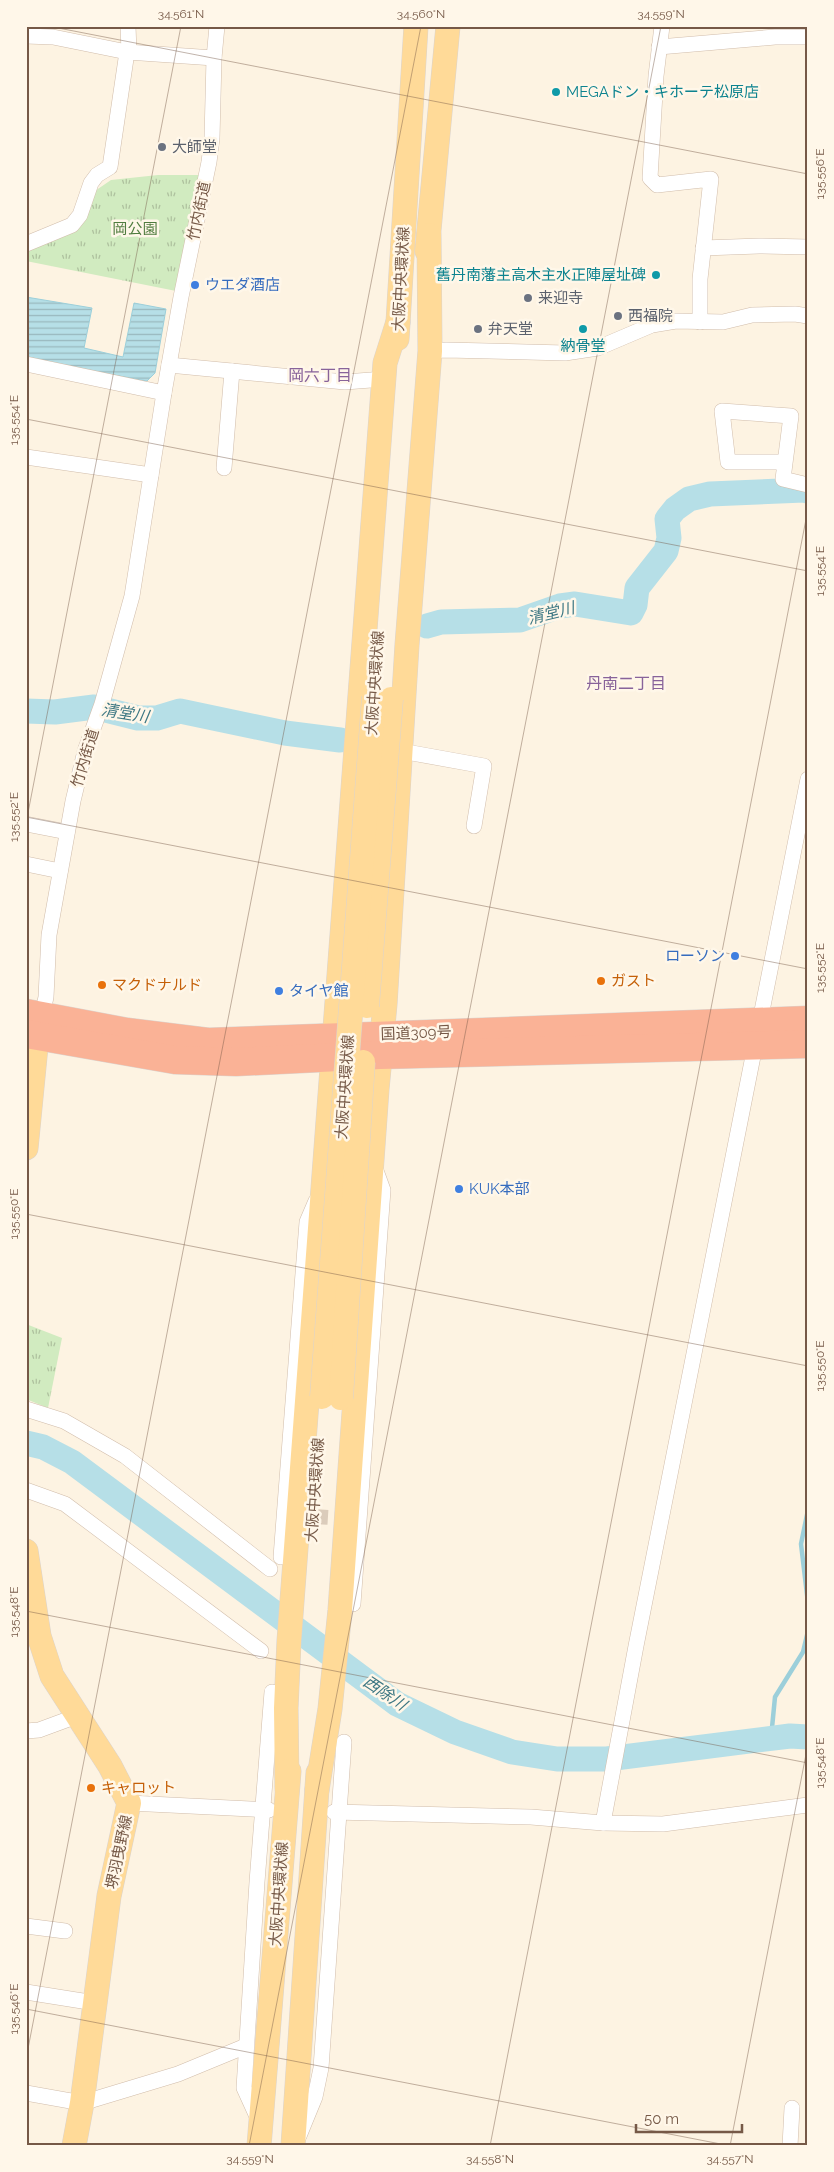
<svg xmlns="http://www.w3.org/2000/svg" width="834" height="2172" viewBox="0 0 834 2172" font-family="Raleway,'Noto Sans JP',sans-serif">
	<defs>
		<pattern id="grass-tufts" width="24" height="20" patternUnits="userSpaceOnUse" patternTransform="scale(1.25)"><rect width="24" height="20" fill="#d1ebc0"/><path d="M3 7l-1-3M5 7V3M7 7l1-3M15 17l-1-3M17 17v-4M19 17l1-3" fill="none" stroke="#aec19e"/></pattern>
		<pattern id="water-rules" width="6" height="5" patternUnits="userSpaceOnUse" patternTransform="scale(1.25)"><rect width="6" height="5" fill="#b6dfe7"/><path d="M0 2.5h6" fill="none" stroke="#99b8bd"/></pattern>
	</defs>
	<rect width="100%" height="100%" fill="#fdf3e2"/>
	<g fill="url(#grass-tufts)">
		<path d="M158 175H199L176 291 26 261V249L55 238 92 193 111 180Z"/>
		<path d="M26 1324 62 1338 48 1408 26 1399Z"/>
	</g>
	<path fill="url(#water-rules)" stroke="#9ccfda" d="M26 297 92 308 84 348 123 357 134 303 166 309 155 373 147 381 26 359Z"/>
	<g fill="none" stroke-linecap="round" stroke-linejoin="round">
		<g stroke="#9ccfda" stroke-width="4.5">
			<path d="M808 1510 801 1544 808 1603"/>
			<path d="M771 1738 775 1697 803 1652 808 1631"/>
		</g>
		<g stroke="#b6dfe7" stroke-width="25">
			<path d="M427 626 441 622 520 620 560 606 575 604 631 613 635 605 637 588 666 551 669 538 667 519 675 509 689 499 710 494 804 490 808 491"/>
			<path d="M26 711 55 712 94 707 138 718H157L180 711 285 733 340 740"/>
			<path d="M26 1443 43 1447 72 1462 397 1704 455 1732 512 1752 557 1759H607L790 1736 808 1737"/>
		</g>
		<path stroke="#dbccbb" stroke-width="15" stroke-dasharray="15 8" stroke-linecap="butt" d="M290 1515 354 1519"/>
		<g stroke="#d1bdab" stroke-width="16">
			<g id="street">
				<path d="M128 26 129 52"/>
				<path d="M662 26 656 76 650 178 657 185 711 179 700 279V322"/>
				<path d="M26 36 53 37 127 52 214 58"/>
				<path d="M659 47 775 37H808"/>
				<path d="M26 244 72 225 80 215 91 183 97 175 110 167 127 52"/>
				<path d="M703 248 759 246 808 247"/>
				<path d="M430 351 446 350 565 353 598 348 652 325 676 321 723 322 752 315 795 314 808 316"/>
				<path d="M26 364 164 393"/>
				<path d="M169 365 345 382 384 379"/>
				<path d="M26 457 151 475"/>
				<path d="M785 462H728L722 411 791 416 783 479 808 485"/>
				<path d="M224 468 232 371"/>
				<path d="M401 751 484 766 474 826"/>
				<path d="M26 824 67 832"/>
				<path d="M26 864 60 871"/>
				<path d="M42 1016 46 997 49 935 73 801 85 751 102 704 132 596 164 393 181 297 209 162 212 138 214 58 217 26"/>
				<path d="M26 1409 64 1421 125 1456 270 1569"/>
				<path d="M26 1490 65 1504 261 1651"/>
				<path d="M281 1557 307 1222 316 1201"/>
				<path d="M353 1604 383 1190 375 1168"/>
				<path d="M26 1731 39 1730 77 1716"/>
				<path d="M129 1803 269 1810"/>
				<path d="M334 1812 531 1817 603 1823 663 1824 808 1805"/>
				<path d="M603 1823 636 1646 808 779"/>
				<path d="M26 1926 65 1931"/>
				<path d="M26 1992 95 2003"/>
				<path d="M26 2093 82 2103 178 2074 246 2046"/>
				<path d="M259 2121 244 2088 257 1882 272 1692"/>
				<path d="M299 2136 315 2097 321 2068 344 1742"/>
				<path d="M790 2146 792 2108"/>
			</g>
		</g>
		<g stroke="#dbd4cf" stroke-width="25">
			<g id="primary">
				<path d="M427 251 448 26"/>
				<path d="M397 339 416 26"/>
				<path d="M26 1148 37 1036 41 1019"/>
				<path d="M26 1551 39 1636 52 1676 110 1766 129 1803 109 1896 82 2103 74 2146"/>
				<path d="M287 1788 286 1708 289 1641C321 1215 353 789 385 363L398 322"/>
				<path d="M317 1790 330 1709 340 1610 377 1089 385 1004 407 645 430 351 429 235"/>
				<path d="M259 2146 289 1771"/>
				<path d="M293 2146 318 1773"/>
			</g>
		</g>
		<g stroke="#dbd4cf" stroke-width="29">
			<g id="highway">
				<path d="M26 1013 127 1032 208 1042 808 1020"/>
				<path d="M26 1034 175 1060 236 1062 380 1055 808 1044"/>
			</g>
		</g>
		<use href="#street" stroke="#fff" stroke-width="15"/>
		<use href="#primary" stroke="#ffda98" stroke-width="24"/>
		<use href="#highway" stroke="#fab296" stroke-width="28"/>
		<g stroke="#dbd4cf" stroke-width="25" stroke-linecap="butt">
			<g id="primary-bridge">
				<path d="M367 1006 391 699"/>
				<path d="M322 1397 374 697"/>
				<path d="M341 1398 363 1062"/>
			</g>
		</g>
		<use href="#primary-bridge" stroke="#ffda98" stroke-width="24"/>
	</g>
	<path fill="none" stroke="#765947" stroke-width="1" stroke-opacity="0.45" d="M48 26 808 174M26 419 808 571M26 817 808 969M26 823 181 26M26 1214 808 1366M26 1611 808 1763M26 2009 731 2146M26 2059 421 26M249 2146 661 26M490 2146 808 509M730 2146 808 1744"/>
	<g fill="#0f9aa8" stroke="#fff7e9" stroke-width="2">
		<circle cx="556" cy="92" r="5"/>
		<circle cx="656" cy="275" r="5"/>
		<circle cx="583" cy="329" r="5"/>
	</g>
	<g fill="#6b7280" stroke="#fff7e9" stroke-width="2">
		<circle cx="162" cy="147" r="5"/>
		<circle cx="528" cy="298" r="5"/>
		<circle cx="618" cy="316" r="5"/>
		<circle cx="478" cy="329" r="5"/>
	</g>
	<g fill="#3f7fe0" stroke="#fff7e9" stroke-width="2">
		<circle cx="195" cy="285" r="5"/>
		<circle cx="735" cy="956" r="5"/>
		<circle cx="279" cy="991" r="5"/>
		<circle cx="459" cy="1189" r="5"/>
	</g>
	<g fill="#e8710a" stroke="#fff7e9" stroke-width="2">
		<circle cx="601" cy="981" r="5"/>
		<circle cx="102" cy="985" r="5"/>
		<circle cx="91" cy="1788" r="5"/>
	</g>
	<g text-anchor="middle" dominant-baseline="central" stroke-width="5" stroke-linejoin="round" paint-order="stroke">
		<g font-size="15" fill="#0d838f" stroke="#fff7e9" text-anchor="start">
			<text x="566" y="92">MEGAドン・キホーテ松原店</text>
			<text x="646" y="275" text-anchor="end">舊丹南藩主高木主水正陣屋址碑</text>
			<text x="583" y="346" text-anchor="middle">納骨堂</text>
		</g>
		<g font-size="15" fill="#5b616d" stroke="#fff7e9" text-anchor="start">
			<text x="172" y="147">大師堂</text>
			<text x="538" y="298">来迎寺</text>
			<text x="628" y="316">西福院</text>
			<text x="488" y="329">弁天堂</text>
		</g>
		<g font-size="15" fill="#765947" stroke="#fff7e9">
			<text transform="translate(199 211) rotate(-78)">竹内街道</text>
			<text transform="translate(401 279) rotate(-87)">大阪中央環状線</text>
			<text transform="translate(375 683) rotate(-86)">大阪中央環状線</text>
			<text transform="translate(85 758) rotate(-73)">竹内街道</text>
			<text transform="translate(416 1033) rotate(-2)">国道309号</text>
			<text transform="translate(345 1087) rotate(-86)">大阪中央環状線</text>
			<text transform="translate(315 1490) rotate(-86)">大阪中央環状線</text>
			<text transform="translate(119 1852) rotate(-78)">堺羽曳野線</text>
			<text transform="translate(279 1894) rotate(-86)">大阪中央環状線</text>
		</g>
		<g font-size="15" fill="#507c3f" stroke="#fff7e9">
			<text x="135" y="229">岡公園</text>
		</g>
		<g font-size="15" fill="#366cbe" stroke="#fff7e9" text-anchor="start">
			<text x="205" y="285">ウエダ酒店</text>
			<text x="725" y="956" text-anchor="end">ローソン</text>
			<text x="289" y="991">タイヤ館</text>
			<text x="469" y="1189">KUK本部</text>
		</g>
		<g font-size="15" fill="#c56008" stroke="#fff7e9" text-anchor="start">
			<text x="611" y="981">ガスト</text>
			<text x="112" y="985">マクドナルド</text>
			<text x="101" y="1788">キャロット</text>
		</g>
		<g font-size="16" fill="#88639a" stroke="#fff7e9">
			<text x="320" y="375">岡六丁目</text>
			<text x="626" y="683">丹南二丁目</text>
		</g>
		<g font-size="16" font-style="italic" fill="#3d7783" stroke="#fff7e9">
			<text transform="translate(551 613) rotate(-14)">清堂川</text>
			<text transform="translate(125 713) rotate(9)">清堂川</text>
			<text transform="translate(385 1693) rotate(34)">西除川</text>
		</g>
	</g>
	<rect width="834" height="2172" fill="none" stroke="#fff7e9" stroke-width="55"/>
	<path d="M636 2124v8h106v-8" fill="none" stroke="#765947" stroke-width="2.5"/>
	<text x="644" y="2124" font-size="15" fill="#765947" stroke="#fff7e9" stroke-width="4" paint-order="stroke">50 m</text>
	<rect x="28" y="28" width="778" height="2116" fill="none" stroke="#765947" stroke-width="2"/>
	<g font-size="12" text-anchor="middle" fill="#765947">
		<text x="181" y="18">34.561°N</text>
		<text x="421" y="18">34.560°N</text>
		<text x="661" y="18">34.559°N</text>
		<text transform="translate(820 174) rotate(-90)" y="4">135.556°E</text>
		<text transform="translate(14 420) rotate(-90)" y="4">135.554°E</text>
		<text transform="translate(820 571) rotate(-90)" y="4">135.554°E</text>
		<text transform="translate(14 817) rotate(-90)" y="4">135.552°E</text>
		<text transform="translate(820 968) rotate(-90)" y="4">135.552°E</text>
		<text transform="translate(14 1214) rotate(-90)" y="4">135.550°E</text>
		<text transform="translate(820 1366) rotate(-90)" y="4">135.550°E</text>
		<text transform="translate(14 1612) rotate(-90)" y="4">135.548°E</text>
		<text transform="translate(820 1763) rotate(-90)" y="4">135.548°E</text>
		<text transform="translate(14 2009) rotate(-90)" y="4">135.546°E</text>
		<text x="250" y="2163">34.559°N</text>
		<text x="490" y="2163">34.558°N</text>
		<text x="730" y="2163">34.557°N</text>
	</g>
</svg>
